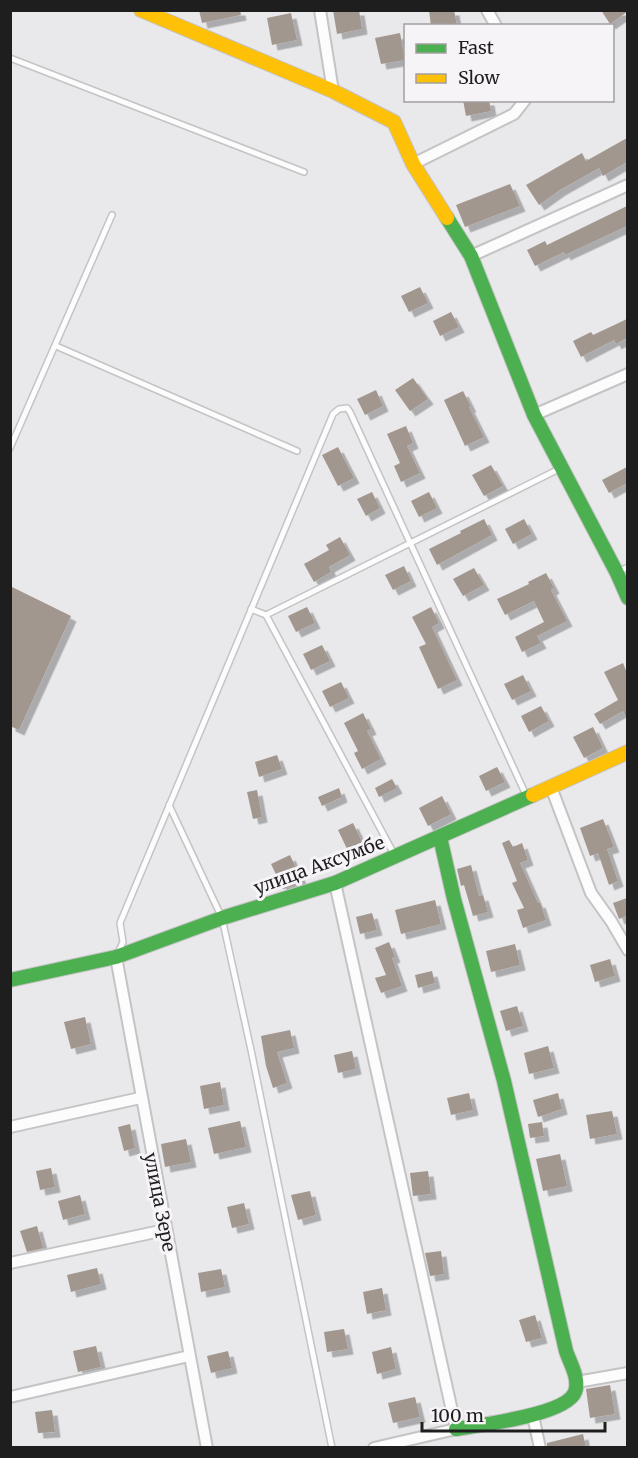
<svg xmlns="http://www.w3.org/2000/svg" width="638" height="1458" viewBox="0 0 638 1458" font-family="Merriweather,serif">
	<defs>
		<filter id="shadow"><feDropShadow dx="5.5" dy="5.5" stdDeviation="0" flood-color="#0004"/></filter>
	</defs>
	<rect width="100%" height="100%" fill="#e9e8ea"/>
	<g fill="#a2978f" filter="url(#shadow)">
		<path d="M199 10H240L241 15 202 23Z"/>
		<path d="M333 10H359L362 29 337 34Z"/>
		<path d="M429 10H454L457 26H431Z"/>
		<path d="M601 10H627V12L610 24Z"/>
		<path d="M291 13 297 40 272 45 267 18Z"/>
		<path d="M400 33 405 60 381 64 375 38Z"/>
		<path d="M463 100H489L491 111 466 116Z"/>
		<path d="M627 138V162L603 176 599 168 560 190 539 205 526 185 582 153 586 161Z"/>
		<path d="M510 184 520 206 465 227 456 205Z"/>
		<path d="M627 206V226L565 255 564 252 535 266 527 250 545 241 547 245Z"/>
		<path d="M420 287 428 303 409 312 401 296Z"/>
		<path d="M451 312 459 327 440 336 433 321Z"/>
		<path d="M627 319V338L616 344 614 340 581 357 573 341 591 332 593 335Z"/>
		<path d="M413 378 428 399 410 411 395 390Z"/>
		<path d="M376 390 383 406 365 415 357 399Z"/>
		<path d="M463 391 471 407H469L484 437 465 446 444 400Z"/>
		<path d="M406 426 413 443 407 446 420 473 401 482 394 466 400 463 387 434Z"/>
		<path d="M338 447 354 478 338 486 322 455Z"/>
		<path d="M491 465 503 486 484 496 472 475Z"/>
		<path d="M627 467V483L609 493 602 480Z"/>
		<path d="M372 492 380 508 366 516 357 499Z"/>
		<path d="M429 492 437 508 419 517 411 501Z"/>
		<path d="M484 519 492 535 437 565 429 549 461 533 460 531Z"/>
		<path d="M524 519 532 534 513 544 505 529Z"/>
		<path d="M340 537 350 555 329 567 331 572 314 582 304 564 329 550 326 545Z"/>
		<path d="M404 566 411 581 393 590 385 575Z"/>
		<path d="M474 568 484 585 463 596 453 579Z"/>
		<path d="M546 573 554 588 551 590 567 621 537 636 541 643 522 652 515 637 544 622 534 601 505 615 497 599 529 584 528 582Z"/>
		<path d="M10 586 71 616 19 730 10 726Z"/>
		<path d="M307 607 315 623 296 632 288 616Z"/>
		<path d="M431 607 439 623 432 627 457 680 438 689 419 647 426 644 412 617Z"/>
		<path d="M322 645 330 661 311 670 303 654Z"/>
		<path d="M623 663 627 673V720L623 711 600 724 594 714 618 700 604 672Z"/>
		<path d="M523 675 531 691 512 700 504 684Z"/>
		<path d="M341 682 349 698 330 707 322 691Z"/>
		<path d="M541 706 549 721 529 732 521 716Z"/>
		<path d="M363 713 371 729 367 731 381 759 362 769 354 753 358 751 344 723Z"/>
		<path d="M593 727 603 748 584 758 573 737Z"/>
		<path d="M277 755 282 769 259 777 255 762Z"/>
		<path d="M497 767 505 782 486 791 479 776Z"/>
		<path d="M392 779 397 788 379 797 375 788Z"/>
		<path d="M339 788 342 797 322 806 318 797Z"/>
		<path d="M257 790 262 817 253 819 247 792Z"/>
		<path d="M442 796 451 814 428 826 419 808Z"/>
		<path d="M603 819 614 847 607 849 618 881 609 885 598 853 590 856 580 828Z"/>
		<path d="M353 823 364 846 349 853 338 830Z"/>
		<path d="M509 840 513 847 522 843 528 860 520 863 538 903 540 902 546 920 523 928 517 910 524 908 512 883 517 881 502 843Z"/>
		<path d="M290 855 303 883 283 889 271 864Z"/>
		<path d="M471 865 479 896 483 895 488 912 473 916 464 885 461 886 457 869Z"/>
		<path d="M627 898V916L619 919 613 903Z"/>
		<path d="M435 900 441 924 401 934 395 910Z"/>
		<path d="M372 913 377 930 360 934 356 917Z"/>
		<path d="M389 942 395 957 392 958 402 986 381 993 375 978 386 975 375 948Z"/>
		<path d="M515 944 520 965 491 972 486 951Z"/>
		<path d="M610 959 615 976 595 982 590 965Z"/>
		<path d="M432 971 435 983 418 988 415 975Z"/>
		<path d="M517 1006 523 1026 506 1031 500 1011Z"/>
		<path d="M85 1017 91 1044 71 1049 64 1022Z"/>
		<path d="M290 1030 294 1048 277 1052 287 1083 273 1088 266 1066 261 1036Z"/>
		<path d="M548 1046 554 1068 529 1074 524 1053Z"/>
		<path d="M352 1051 356 1069 338 1073 334 1055Z"/>
		<path d="M220 1082 224 1105 204 1109 200 1086Z"/>
		<path d="M469 1093 473 1110 451 1115 447 1098Z"/>
		<path d="M558 1093 562 1109 538 1117 533 1100Z"/>
		<path d="M612 1111 617 1134 590 1139 586 1115Z"/>
		<path d="M240 1121 246 1147 214 1154 208 1128Z"/>
		<path d="M542 1122 544 1136 530 1138 528 1124Z"/>
		<path d="M130 1124 135 1148 124 1151 118 1127Z"/>
		<path d="M186 1139 191 1162 165 1167 161 1144Z"/>
		<path d="M560 1154 567 1186 543 1191 536 1159Z"/>
		<path d="M51 1168 55 1187 40 1190 36 1171Z"/>
		<path d="M428 1171 431 1194 413 1196 410 1173Z"/>
		<path d="M310 1191 316 1215 298 1220 291 1195Z"/>
		<path d="M80 1195 85 1214 63 1220 58 1201Z"/>
		<path d="M244 1203 249 1224 232 1228 227 1207Z"/>
		<path d="M37 1226 43 1248 27 1252 20 1231Z"/>
		<path d="M441 1251 444 1274 430 1276 425 1253Z"/>
		<path d="M97 1268 101 1284 71 1292 67 1275Z"/>
		<path d="M221 1269 225 1287 201 1292 198 1273Z"/>
		<path d="M382 1288 386 1310 367 1314 363 1292Z"/>
		<path d="M535 1315 542 1338 526 1342 519 1320Z"/>
		<path d="M344 1329 348 1349 327 1352 324 1332Z"/>
		<path d="M96 1346 101 1367 78 1372 73 1351Z"/>
		<path d="M391 1347 396 1369 377 1374 372 1352Z"/>
		<path d="M228 1351 232 1368 211 1373 207 1356Z"/>
		<path d="M610 1385 615 1414 590 1418 586 1389Z"/>
		<path d="M415 1397 420 1417 393 1423 388 1403Z"/>
		<path d="M52 1410 55 1432 38 1433 35 1412Z"/>
		<path d="M583 1434 586 1448H547V1443Z"/>
	</g>
	<g fill="none" stroke-linecap="round" stroke-linejoin="round">
		<g stroke="#c4c3c5" stroke-width="8">
			<g id="lane">
				<path d="M10 58 304 172"/>
				<path d="M56 346 297 451"/>
				<path d="M10 448 112 215"/>
				<path d="M618 572 628 567"/>
				<path d="M251 609 266 615"/>
				<path d="M169 805 222 918 251 1050 332 1448"/>
				<path d="M395 856 266 615 561 468"/>
				<path d="M118 953 123 942 120 923 333 414 339 409 347 408 350 412 526 795"/>
			</g>
		</g>
		<g stroke="#c4c3c5" stroke-width="14">
			<g id="street">
				<path d="M320 10 333 91"/>
				<path d="M487 10 496 26"/>
				<path d="M413 164 514 114 525 100"/>
				<path d="M471 256 628 185"/>
				<path d="M534 415 628 374"/>
				<path d="M551 787 591 893 611 921 628 950"/>
				<path d="M335 883 456 1429 374 1448"/>
				<path d="M116 957 207 1448"/>
				<path d="M10 1127 140 1098"/>
				<path d="M10 1263 165 1230"/>
				<path d="M577 1382 628 1373"/>
				<path d="M10 1397 189 1356"/>
				<path d="M533 1416 540 1448"/>
			</g>
		</g>
		<g stroke="#c4c3c5" stroke-width="16">
			<g id="fast">
				<path d="M447 218 471 256 534 415 617 573 628 598"/>
				<path d="M440 837 454 899 504 1081 566 1351C570 1363 580 1379 575 1392 566 1415 480 1425 456 1429"/>
				<path d="M10 980 116 957 222 918 335 883 533 795"/>
			</g>
		</g>
		<g stroke="#c4c3c5" stroke-width="16">
			<g id="slow">
				<path d="M141 10 333 91 394 122 413 164 447 218"/>
				<path d="M533 795 628 752"/>
			</g>
		</g>
		<use href="#lane" stroke="#fcfcfc" stroke-width="5"/>
		<use href="#street" stroke="#fcfcfc" stroke-width="10"/>
		<use href="#fast" stroke="#4caf50" stroke-width="14"/>
		<use href="#slow" stroke="#ffc107" stroke-width="14"/>
	</g>
	<g text-anchor="middle" dominant-baseline="central" stroke-width="6" stroke-linejoin="round" paint-order="stroke">
		<g font-size="18" fill="#1f1e1f" stroke="#f7f4f8">
			<text transform="translate(319 865) rotate(-20)">улица Аксумбе</text>
			<text transform="translate(160 1202) rotate(79)">улица Зере</text>
		</g>
	</g>
	<rect width="638" height="1458" fill="none" stroke="#1f1e1f" stroke-width="24"/>
	<rect x="404" y="24" width="210" height="78" fill="#f7f4f8" stroke="#a19ea1" stroke-width="1.5"/>
	<rect x="416" y="44" width="30" height="9" fill="#4caf50" stroke="#a19ea1" stroke-width="1.5"/>
	<text x="458" y="54" font-size="18" fill="#1f1e1f">Fast</text>
	<rect x="416" y="74" width="30" height="9" fill="#ffc107" stroke="#a19ea1" stroke-width="1.5"/>
	<text x="458" y="84" font-size="18" fill="#1f1e1f">Slow</text>
	<path d="M422 1422v9h183v-9" fill="none" stroke="#1f1e1f" stroke-width="3"/>
	<text x="431" y="1422" font-size="18" fill="#1f1e1f" stroke="#f7f4f8" stroke-width="4.5" paint-order="stroke">100 m</text>
</svg>
